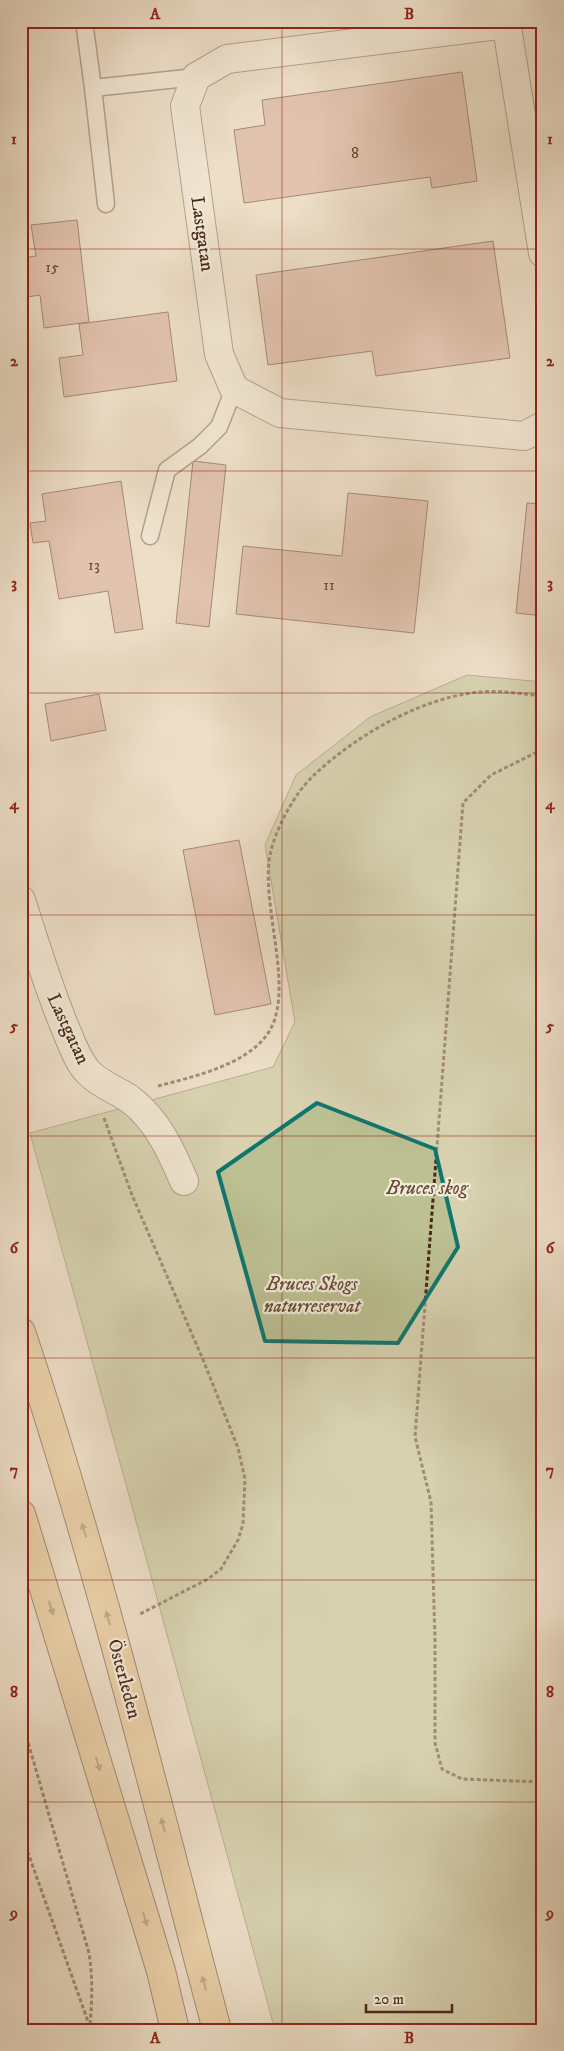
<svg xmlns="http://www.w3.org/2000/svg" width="564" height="2051" viewBox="0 0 564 2051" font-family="'IM FELL DW Pica',serif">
	<rect width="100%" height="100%" fill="#eddec7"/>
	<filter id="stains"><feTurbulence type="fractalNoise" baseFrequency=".004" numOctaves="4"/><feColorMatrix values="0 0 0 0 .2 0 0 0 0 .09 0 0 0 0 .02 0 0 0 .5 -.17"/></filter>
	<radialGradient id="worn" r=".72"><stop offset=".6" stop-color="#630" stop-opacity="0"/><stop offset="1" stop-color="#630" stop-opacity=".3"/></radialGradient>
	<path fill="#bcc093" stroke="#837454" d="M467 675 543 682V2030H275L30 1133 273 1067 295 1022 265 845 296 775 370 717Z"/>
	<g fill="#d6a390" stroke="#4a2816">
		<path d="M462 72 477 181 432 188 430 177 244 203 234 130 265 125 262 100Z"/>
		<path d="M77 220 89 322 44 328 40 295 21 298V258L36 256 31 225Z"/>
		<path d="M493 241 510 358 376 376 372 351 268 365 256 275Z"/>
		<path d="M168 312 177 381 64 397 59 358 83 355 79 324Z"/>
		<path d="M193 461 226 465 209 627 176 623Z"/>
		<path d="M121 481 143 629 115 633 108 591 59 599 49 541 33 543 30 523 46 521 42 494Z"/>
		<path d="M348 493 428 501 414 633 236 614 243 546 342 556Z"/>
		<path d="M527 503 543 504V616L516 613Z"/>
		<path d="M99 694 106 730 51 741 45 704Z"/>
		<path d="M239 840 271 1004 215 1015 183 850Z"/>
	</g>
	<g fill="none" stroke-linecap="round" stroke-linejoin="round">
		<g stroke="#735642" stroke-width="19">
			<g id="service">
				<path d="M84 21 93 88"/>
				<path d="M106 204 93 88 196 77"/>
				<path d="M150 536 167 470 200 446 219 427 234 389"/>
			</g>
		</g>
		<g stroke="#735642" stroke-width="30">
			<g id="minor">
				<path d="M506 21 543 253"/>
				<path d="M506 24 227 59 196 77 185 106 219 354 234 389 280 413 524 436 543 426"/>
				<path d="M21 900C35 944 48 987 66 1030 72 1044 78 1062 89 1073 101 1085 117 1090 131 1100 158 1121 171 1151 184 1181"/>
			</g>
		</g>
		<g stroke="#4a2816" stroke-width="30">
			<g id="primary">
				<path d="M21 1332C98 1561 155 1796 217 2030"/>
				<path d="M21 1514 161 1971 175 2030"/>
			</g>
		</g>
		<g stroke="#4a2816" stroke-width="3" stroke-dasharray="4 2.5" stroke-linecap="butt">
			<path d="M543 751H539L491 775 463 803 415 1437 431 1502 435 1640V1743L442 1769 462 1779 543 1782"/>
			<path d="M158 1086C192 1077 243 1066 266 1036 298 995 260 908 270 855 275 830 294 794 313 776 355 736 420 698 479 692 500 690 522 694 543 696"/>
			<path d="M104 1118 132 1195 204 1362 238 1448 245 1479 243 1524 238 1540 221 1569 208 1579 138 1615"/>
			<path d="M21 1644H26"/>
			<path d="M21 1718 89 1953C93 1978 92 2001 90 2026"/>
			<path d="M21 1833 91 2030"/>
		</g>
		<use href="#service" stroke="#f3eadb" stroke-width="16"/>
		<use href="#minor" stroke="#f3eadb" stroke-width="28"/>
		<use href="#primary" stroke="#e6bf84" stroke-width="28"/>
	</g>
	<defs><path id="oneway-solid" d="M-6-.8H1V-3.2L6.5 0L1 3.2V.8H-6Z" transform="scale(1.25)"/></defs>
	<g fill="#906c48">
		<use href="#oneway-solid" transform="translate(84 1530) rotate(-107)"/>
		<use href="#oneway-solid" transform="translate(51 1608) rotate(73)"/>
		<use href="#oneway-solid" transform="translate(108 1618) rotate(-105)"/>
		<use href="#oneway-solid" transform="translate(98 1764) rotate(73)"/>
		<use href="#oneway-solid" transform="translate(163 1825) rotate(-105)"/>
		<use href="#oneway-solid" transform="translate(145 1919) rotate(73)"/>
		<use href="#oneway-solid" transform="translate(204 1983) rotate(-105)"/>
	</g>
	<path d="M0 0H564V2051H0ZM317 1103 435 1149 458 1247 398 1343 265 1341 218 1172Z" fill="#eddec7" fill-opacity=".55" fill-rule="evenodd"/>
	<path fill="none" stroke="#0f766e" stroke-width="4" stroke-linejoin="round" d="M317 1103 435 1149 458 1247 398 1343 265 1341 218 1172Z"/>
	<path fill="none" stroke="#8f2418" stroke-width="1" stroke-opacity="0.55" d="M282 21V2030M21 249H543M21 471H543M21 693H543M21 915H543M21 1136H543M21 1358H543M21 1580H543M21 1802H543"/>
	<g text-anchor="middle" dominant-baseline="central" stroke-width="4.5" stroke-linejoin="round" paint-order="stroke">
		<g font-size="16" fill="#6d4734">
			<text x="355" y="153">8</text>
			<text x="52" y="267">15</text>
			<text x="94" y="565">13</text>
			<text x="329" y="585">11</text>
		</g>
		<g font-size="19" fill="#4a2816" stroke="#f3eadb">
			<text transform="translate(202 234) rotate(82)">Lastgatan</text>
			<text transform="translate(68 1029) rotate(65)">Lastgatan</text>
			<text transform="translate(124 1679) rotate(75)">Österleden</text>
		</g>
		<g font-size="19" font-style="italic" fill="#664e35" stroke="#f3eadb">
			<text x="427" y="1188">Bruces skog</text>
			<text x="312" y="1284">Bruces Skogs<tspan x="312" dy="22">naturreservat</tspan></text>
		</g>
	</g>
	<rect width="564" height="2051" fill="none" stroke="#eddec7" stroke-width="55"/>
	<path d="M366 2004v8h86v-8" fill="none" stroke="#4a2816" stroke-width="2.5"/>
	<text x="374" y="2004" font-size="15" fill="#4a2816" stroke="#f3eadb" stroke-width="4" paint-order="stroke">20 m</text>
	<rect x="28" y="28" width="508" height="1996" fill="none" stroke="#8f2418" stroke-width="2"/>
	<g font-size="16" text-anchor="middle" font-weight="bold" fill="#8f2418">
		<text x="155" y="19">A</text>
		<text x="409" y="19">B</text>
		<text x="14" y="144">1</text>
		<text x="550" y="144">1</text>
		<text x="14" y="366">2</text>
		<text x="550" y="366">2</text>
		<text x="14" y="588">3</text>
		<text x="550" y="588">3</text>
		<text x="14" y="809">4</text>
		<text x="550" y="809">4</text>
		<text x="14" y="1031">5</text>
		<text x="550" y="1031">5</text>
		<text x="14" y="1253">6</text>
		<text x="550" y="1253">6</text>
		<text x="14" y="1475">7</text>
		<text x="550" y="1475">7</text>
		<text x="14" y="1697">8</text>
		<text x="550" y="1697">8</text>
		<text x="14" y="1918">9</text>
		<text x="550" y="1918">9</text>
		<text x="155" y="2043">A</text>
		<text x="409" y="2043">B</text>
	</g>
	<rect width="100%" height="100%" filter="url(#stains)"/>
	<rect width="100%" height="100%" fill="url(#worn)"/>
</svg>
